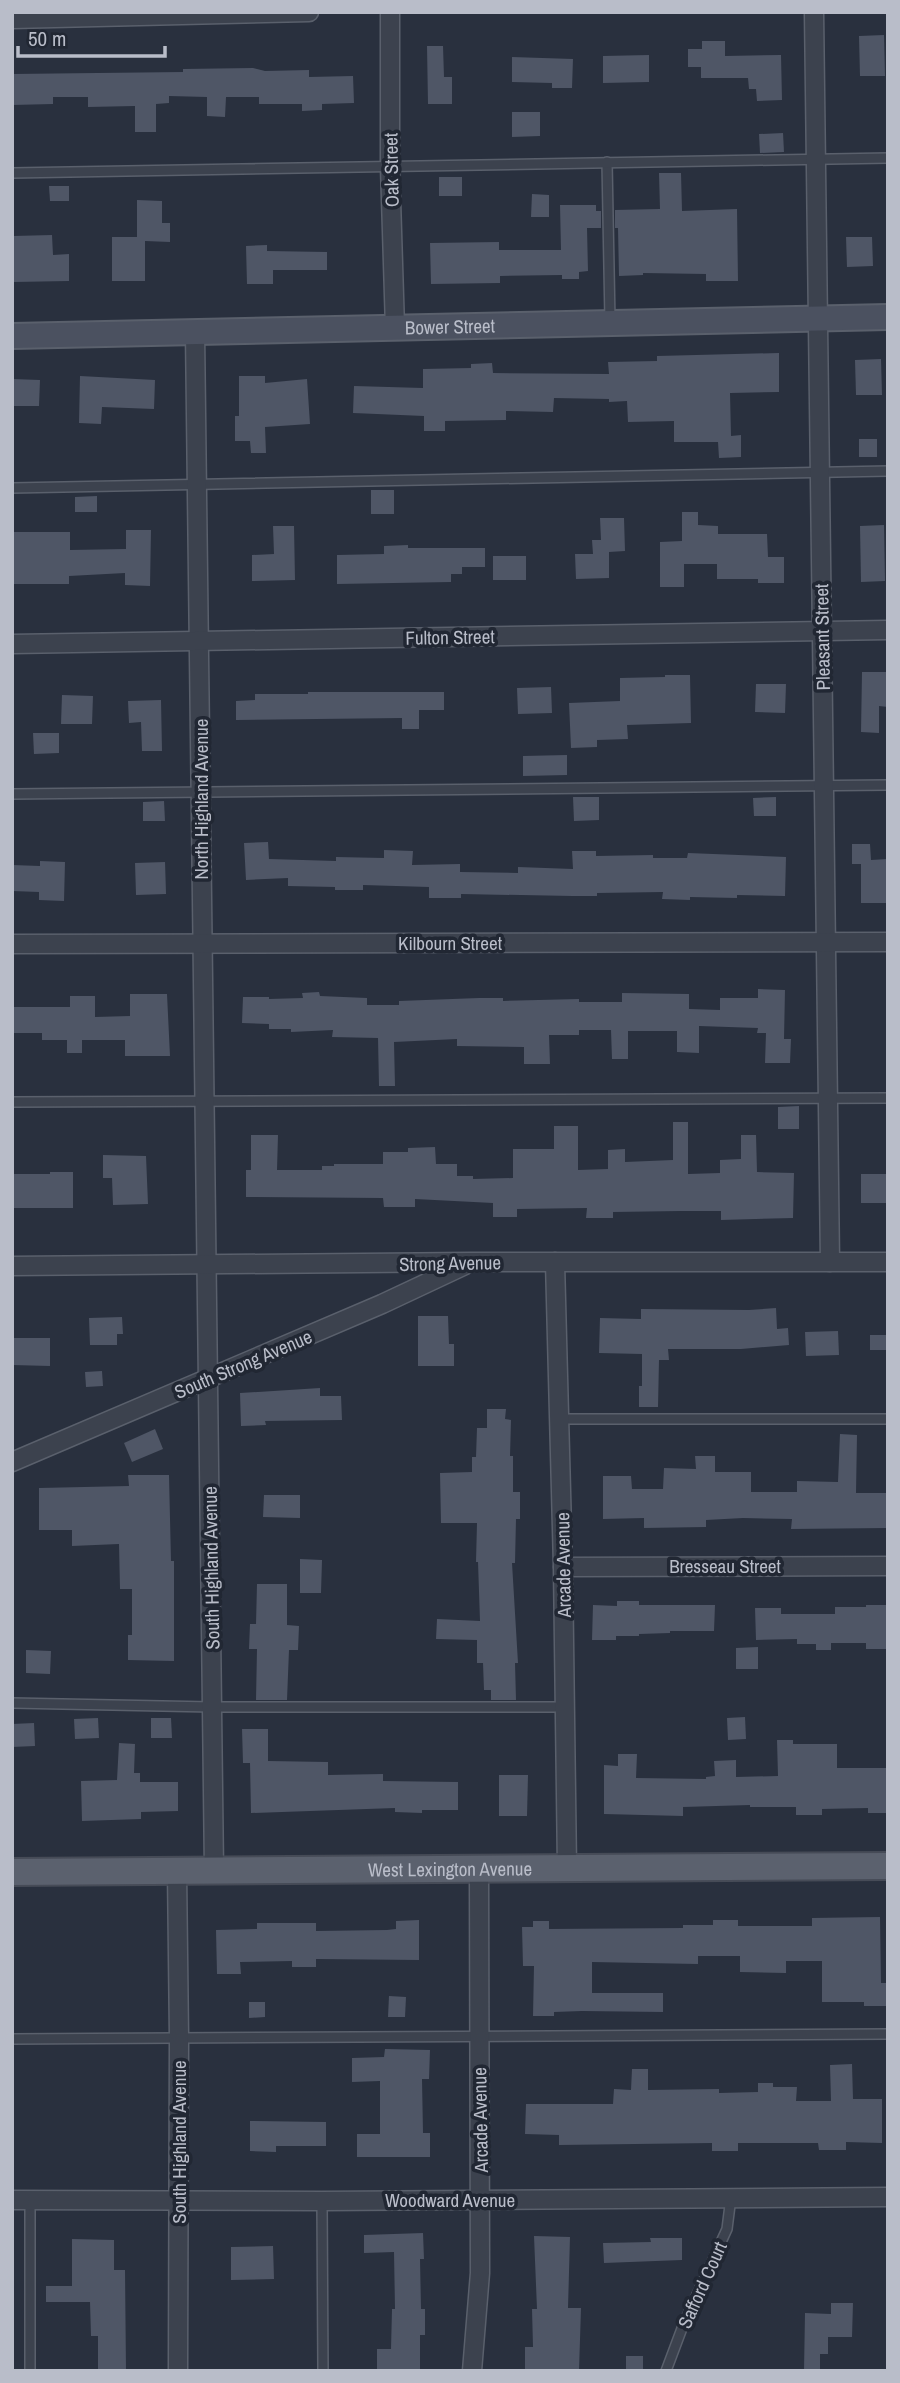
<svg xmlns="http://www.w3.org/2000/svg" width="900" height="2383" viewBox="0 0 900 2383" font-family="'Archivo Narrow',sans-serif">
	<rect width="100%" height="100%" fill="#29303e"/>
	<g fill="#4f5666">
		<path d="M884 35 885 76H860L859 36Z"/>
		<path d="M702 41H725V56L781 55 782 100 757 101 756 89H749L748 78H701V67H688V49H702Z"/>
		<path d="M427 46H443L444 77H452V104H428Z"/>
		<path d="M649 55V82L603 83V56Z"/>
		<path d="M512 57 573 59 572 88H552V83L512 82Z"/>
		<path d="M253 68 265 71 309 70V77L353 76 354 103 322 104V110L302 111V104H259V97H226L225 117 207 116V97L169 96V103L156 104V132H135V106L88 107V97H53V104L12 105V74L183 72V69Z"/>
		<path d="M512 112H540V136L512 137Z"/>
		<path d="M783 133 784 152 760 153 759 134Z"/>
		<path d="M659 173H681L682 211 737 209 738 281H706V274L643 273V275L619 276 618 228H615V210L660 209Z"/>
		<rect x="439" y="177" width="23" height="19"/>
		<path d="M49 186H69V201H50Z"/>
		<path d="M532 194 549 195V217H531Z"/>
		<path d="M137 200 162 201V223H170V242L145 241V281H112V237H137Z"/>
		<path d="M560 205H596V211H601V228H587L588 271 579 272V279H562V275L500 276V283L431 284 430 243 499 242V250H561Z"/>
		<path d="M52 235 53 255 69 254V281L14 282 13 236Z"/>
		<path d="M846 237H872L873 266 847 267Z"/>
		<path d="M267 245V251L327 252V270H273V284H247L246 246Z"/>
		<path d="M779 353V392L730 393 731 436 741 435V457L719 458 718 442H674V421L628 422 627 401 609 402V399L554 398 553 412 506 411V420L445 421V431H424V416L353 413 354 386 423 388V369L471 368V364L492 363 493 373 609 374 608 362 657 361V356Z"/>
		<path d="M881 359 882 395H856L855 360Z"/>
		<path d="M80 376 155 380 154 409 102 407 101 424 79 423Z"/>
		<path d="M239 376H265V383L307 379 310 424 265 427 266 453H251L250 441H235V416H239Z"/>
		<path d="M12 379 40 380 39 406H12Z"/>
		<rect x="859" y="439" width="18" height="18"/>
		<rect x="371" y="490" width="23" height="24"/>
		<path d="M97 496V512H75V497Z"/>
		<path d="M682 512H698V525L718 526V534H767L768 557H784V583H758V579H717V564H684V587H660V542L682 541Z"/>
		<path d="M600 518H624L625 551 609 552V578L576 579 575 554H593L592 540H601Z"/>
		<path d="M884 525 885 581 861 582 860 526Z"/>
		<path d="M273 526H294L295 580 252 581V555L274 554Z"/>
		<path d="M126 530H151L150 586 125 585V573L69 576V584H12V532H70V550L126 549Z"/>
		<path d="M408 545V548H485V567H462V574H451V582L337 584V555L384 554V546Z"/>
		<rect x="493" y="556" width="33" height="24"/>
		<path d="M862 672H888V707L879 706V733L861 732Z"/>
		<path d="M665 675H690L691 723 627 725 628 739 597 740V747L571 748 569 703 620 701V678L665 677Z"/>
		<path d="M756 684H786L785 713 755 712Z"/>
		<path d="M551 687 552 713 518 714 517 688Z"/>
		<path d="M308 692H444V710H419V729H402V718L236 720V701L255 700V694H308Z"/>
		<path d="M62 695 93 696 92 724H61Z"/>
		<path d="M161 700 162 751H142L141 722 129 723 128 701Z"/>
		<path d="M33 733H59V753L34 754Z"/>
		<path d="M567 755V775L523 776V756Z"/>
		<path d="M573 797H599V820L574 821Z"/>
		<path d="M776 797V816H754L753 798Z"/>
		<path d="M164 801 165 821H143V802Z"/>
		<path d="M268 842 269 859 336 861V857L384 858V850L413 851 412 865 460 864V872L518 873V867L573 869 572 851H596V856L653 855V858H687L688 853 786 857 785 896 737 895V898L690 897V900L662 899 663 892 597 893V896H573L461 894V898H429V887L363 885V890H335V887L288 886V878L246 880 244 843Z"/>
		<path d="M852 844H870L871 860 888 859V903H861V864H852Z"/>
		<path d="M40 861 65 862 64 901 39 900V892L12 891V865L40 866Z"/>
		<path d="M165 862 166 894 136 895 135 863Z"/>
		<path d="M758 989 785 990 784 1039H791L790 1063H765L766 1033H757L758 1028 699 1026V1053L677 1052V1031H628V1059H612L611 1030H579V1035H549L550 1064H524V1047L457 1046V1039L394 1042 395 1086H379L378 1038 332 1037 333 1030 291 1032V1029H269V1024L242 1023 243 997H269V999L303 998 302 993 319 992 320 996 367 998V1005H399V1001L479 998H503V1001L579 999V1002H622V993L689 994V1009L720 1010V998H758Z"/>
		<path d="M130 994H167L170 1056H125V1040H82V1053H67V1040H42V1033H12V1007H70V996H95V1017L130 1016Z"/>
		<path d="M799 1106V1129H778V1107Z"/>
		<path d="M673 1122H688V1174L720 1173V1160L741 1159V1135H756L757 1172 794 1173 793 1218 721 1220V1211H681L613 1212V1218H586L587 1208 517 1209V1217H493V1203L415 1199V1207H384L383 1198 246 1197V1170H251V1135H278L277 1170H322V1166H334V1164H383V1152H408V1148L435 1147 436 1164H457V1176H473V1179L513 1178V1149H554V1126H578V1170L608 1169V1150L625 1149V1162L673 1160Z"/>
		<path d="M103 1155 146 1156 148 1204 113 1205 112 1178H103Z"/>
		<path d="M50 1172H73V1208H12V1174H50Z"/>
		<rect x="861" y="1174" width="27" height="29"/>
		<path d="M776 1308 777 1329 788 1328 789 1345 741 1349H668L669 1360H659L658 1407H639V1386H642V1354L599 1353 600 1318 641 1319V1309L749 1310Z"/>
		<path d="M418 1316H448L449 1344H454V1366H418Z"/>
		<path d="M122 1317 123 1334H117V1345H90L89 1318Z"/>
		<path d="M838 1331 839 1355 806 1356 805 1332Z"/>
		<rect x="870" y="1335" width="18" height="15"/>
		<path d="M12 1338H50V1366L12 1365Z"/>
		<path d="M102 1371 103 1386 86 1387 85 1372Z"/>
		<path d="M320 1388V1396H341L342 1420 265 1421 266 1425 241 1426 240 1393Z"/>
		<path d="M487 1409H506L505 1419 511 1420 510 1456H513V1492H520V1519H516L515 1563H512L518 1663H515L516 1700H491V1690H484L483 1663H477V1640L436 1639 437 1619 480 1621 478 1562H476L477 1523H441L440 1473 472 1472V1457H476L477 1428H487Z"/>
		<path d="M155 1429 163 1449 132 1462 124 1443Z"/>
		<path d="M840 1434 857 1435 856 1493H888V1528L791 1529 792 1519 743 1518 706 1520V1527L644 1528V1518L603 1519V1476H631L632 1489H663L664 1468 696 1469 695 1456H715V1472H751V1492H797V1481L838 1482Z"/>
		<path d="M128 1475H169L171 1561H174V1661L128 1660V1635H132V1589H120L119 1544 72 1546V1530H39V1488L129 1486Z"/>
		<path d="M264 1495H300V1518L263 1517Z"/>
		<path d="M300 1559 322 1560 321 1593H300Z"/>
		<path d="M257 1584H287V1625L299 1626 298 1650H289L287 1700H256L257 1649H249L250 1624H256Z"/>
		<path d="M617 1601H639V1605H715L714 1631H670V1633L639 1634V1636H616V1640H592L593 1605 617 1606Z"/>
		<path d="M866 1605H888V1649H866V1643H831V1650H816V1644H797V1639L756 1640 755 1608H781V1614H835V1607H866Z"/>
		<path d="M758 1647V1669H736V1648Z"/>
		<path d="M26 1650 51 1651 50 1674 26 1673Z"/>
		<path d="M745 1717 746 1739 728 1740 727 1718Z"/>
		<path d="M98 1718 99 1738 75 1739 74 1719Z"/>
		<path d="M151 1718H171L172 1738H151Z"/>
		<path d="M34 1723 35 1746 12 1747V1724Z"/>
		<path d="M242 1729H268V1761L328 1762V1775L383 1774V1781L458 1782V1810H422V1813L395 1812V1808L251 1813 250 1763H243Z"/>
		<path d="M777 1740H793V1744H837V1768H888V1813H868V1808L822 1809V1815H796V1807H750V1805L683 1807V1816L604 1814V1765L618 1766V1754H637L636 1778 706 1779V1777L715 1776 714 1761 736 1760V1777L778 1776Z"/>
		<path d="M119 1743 135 1744 134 1773H140V1782H178V1811L141 1812V1819L82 1821 81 1781 117 1780Z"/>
		<path d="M499 1775H528L527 1816H499Z"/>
		<path d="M880 1917 881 1983H888L887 2006H864V2002H822V1961H786V1973L740 1972V1956H698V1964L592 1962V1993H663V2012L582 2011 554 2012V2016H533L534 1966H523L522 1927H533V1921H549V1929L683 1928V1925H713V1920H738V1926H812V1918Z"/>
		<path d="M419 1920V1960L316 1959V1967H292V1961L240 1962 241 1974H217L216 1930 257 1929V1923H316V1931L387 1930 396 1929V1921Z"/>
		<path d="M389 1996 406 1997 405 2017H388Z"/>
		<path d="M249 2002H265V2017L249 2018Z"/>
		<path d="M385 2049 430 2050 429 2079H422L423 2133H430V2157H357V2134H380V2081L352 2082V2058L384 2057Z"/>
		<path d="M852 2064 853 2099H882V2143L846 2142V2150H819L818 2143H738V2151H712V2143L559 2145V2135L525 2134 526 2104H613L614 2089 631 2090 632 2069H648V2090L719 2089V2093L758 2092V2083H773V2087H797L796 2101H831L830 2065Z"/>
		<path d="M250 2121 326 2122V2146H276V2152L250 2151Z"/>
		<path d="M423 2233 424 2259H420L421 2309H425V2335H420V2371H377V2349H391L392 2309H395L394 2252 364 2253V2235Z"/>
		<path d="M534 2236 570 2237 568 2308H581L579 2371H525V2347H533L532 2309H537Z"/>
		<path d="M650 2238H682V2260L604 2263 603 2243 651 2242Z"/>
		<path d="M72 2239 114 2240V2270H125L126 2371H98V2336H91L90 2302H46V2286H72Z"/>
		<path d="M273 2246 274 2279 231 2280V2247Z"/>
		<path d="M831 2303H853L852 2337H828V2354H820V2371H804L805 2313 831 2314Z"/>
		<path d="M626 2356H643V2370L626 2371Z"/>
	</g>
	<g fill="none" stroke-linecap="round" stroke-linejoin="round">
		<g stroke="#5a606c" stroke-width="12">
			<g id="lane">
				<path d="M607 162 610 321"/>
				<path d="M12 173 888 158"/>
				<path d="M12 488 888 471"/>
				<path d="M12 794 888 785"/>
				<path d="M12 1102 888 1098"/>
				<path d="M559 1419H888"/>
				<path d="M12 1703 212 1707H565"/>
				<path d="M12 2039 888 2034"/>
				<path d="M30 2200V2371"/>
				<path d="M322 2201 323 2371"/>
				<path d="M666 2371 684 2323 727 2229 731 2197"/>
			</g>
		</g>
		<g stroke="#5a606c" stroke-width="21">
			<g id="street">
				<path d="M390 12V167L395 328"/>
				<path d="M814 12 830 1262"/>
				<path d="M12 19 309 12"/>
				<path d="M195 332 214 1871"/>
				<path d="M12 644 888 630"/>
				<path d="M12 944 888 942"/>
				<path d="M555 1262 563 1567 567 1869"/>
				<path d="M12 1266 471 1262H888"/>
				<path d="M12 1462 382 1304 465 1265"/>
				<path d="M563 1567 888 1566"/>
				<path d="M177 1871 179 2038 178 2371"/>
				<path d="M12 2200 322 2201 888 2197"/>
				<path d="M472 2371 480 2273 479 1869"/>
			</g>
		</g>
		<g stroke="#5a606c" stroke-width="28">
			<g id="secondary">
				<path id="s1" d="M12 336 888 317"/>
			</g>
		</g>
		<g stroke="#464b57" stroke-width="30">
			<g id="primary">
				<path id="s2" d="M12 1872 888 1866"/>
			</g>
		</g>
		<use href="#lane" stroke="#3c424e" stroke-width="9"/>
		<use href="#street" stroke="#3c424e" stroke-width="18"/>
		<use href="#secondary" stroke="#4b5160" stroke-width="24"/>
		<use href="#primary" stroke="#5b616e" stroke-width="26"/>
	</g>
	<g text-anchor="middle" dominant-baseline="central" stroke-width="7" stroke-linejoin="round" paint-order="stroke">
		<g font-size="19" fill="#b9bdc9" stroke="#212733">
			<text transform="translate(391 170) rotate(-91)">Oak Street</text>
			<text stroke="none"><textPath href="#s1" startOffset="438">Bower Street</textPath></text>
			<text transform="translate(450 637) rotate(-1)">Fulton Street</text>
			<text transform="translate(822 637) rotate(-91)">Pleasant Street</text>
			<text transform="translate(201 799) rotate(-90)">North Highland Avenue</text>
			<text x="450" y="943">Kilbourn Street</text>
			<text transform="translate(450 1263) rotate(-1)">Strong Avenue</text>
			<text transform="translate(243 1364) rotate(-23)">South Strong Avenue</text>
			<text transform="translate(563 1565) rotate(-91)">Arcade Avenue</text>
			<text x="725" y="1566">Bresseau Street</text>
			<text transform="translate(211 1568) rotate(-91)">South Highland Avenue</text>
			<text stroke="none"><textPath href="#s2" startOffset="438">West Lexington Avenue</textPath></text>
			<text transform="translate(480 2120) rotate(-91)">Arcade Avenue</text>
			<text transform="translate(179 2142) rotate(-90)">South Highland Avenue</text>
			<text x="450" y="2200">Woodward Avenue</text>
			<text transform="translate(702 2285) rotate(-66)">Safford Court</text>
		</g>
	</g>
	<rect width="900" height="2383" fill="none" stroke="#b9bdc9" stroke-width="28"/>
	<path d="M18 46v10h147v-10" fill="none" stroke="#b9bdc9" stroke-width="3.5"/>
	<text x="28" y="46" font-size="21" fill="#b9bdc9" stroke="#212733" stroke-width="5" paint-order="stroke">50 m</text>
</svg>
